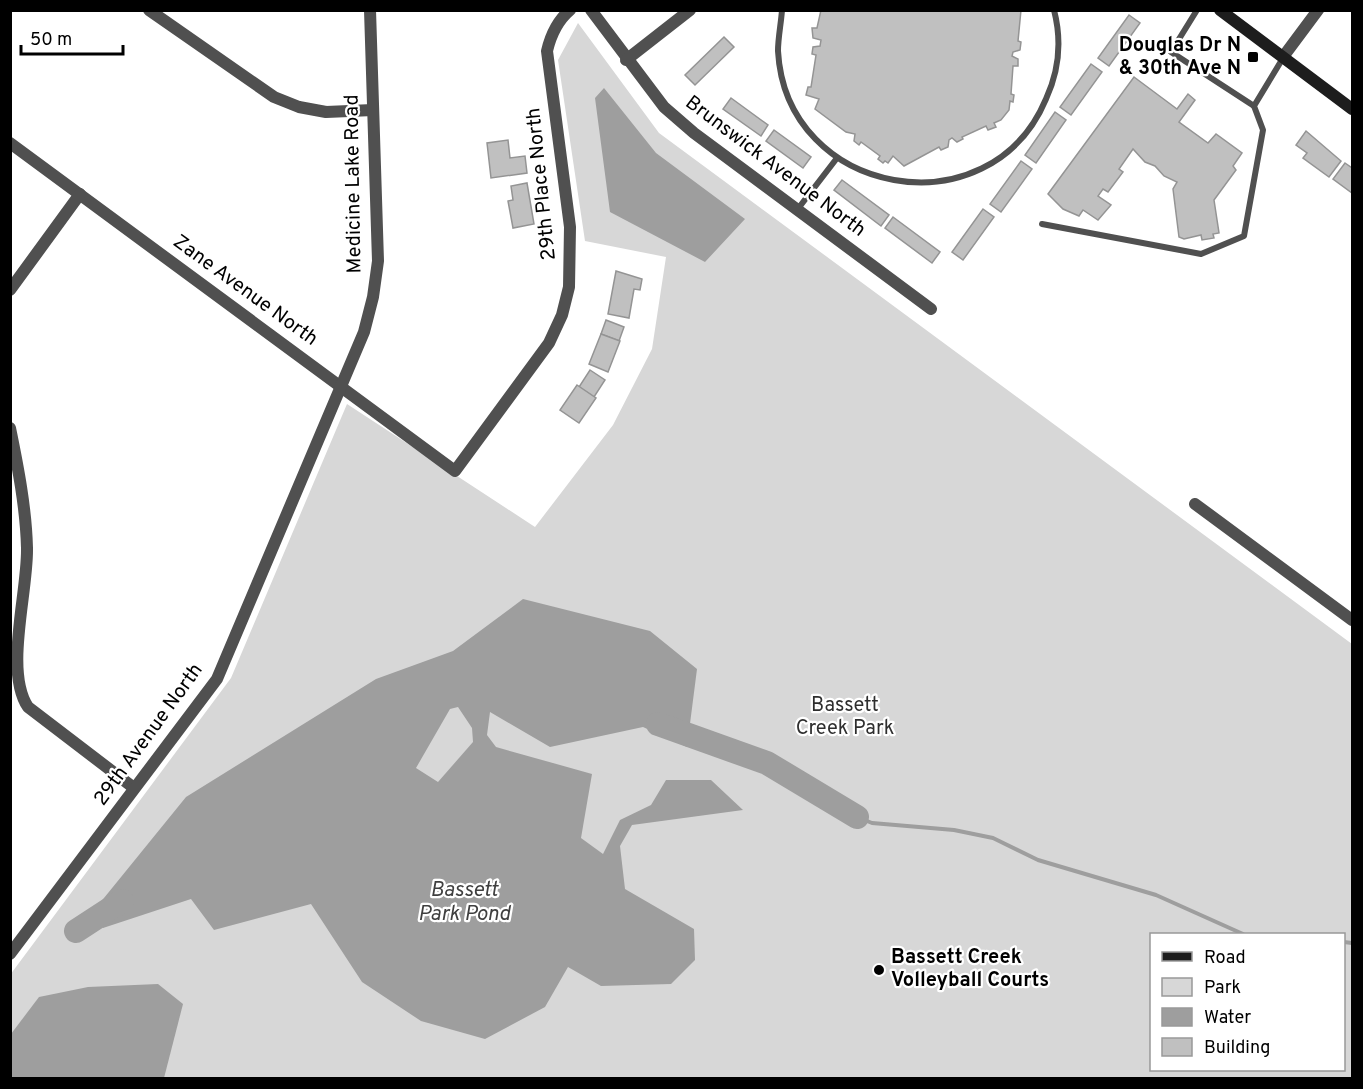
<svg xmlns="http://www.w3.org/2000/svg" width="1363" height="1089" viewBox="0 0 1363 1089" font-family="Overpass,sans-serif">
	<rect width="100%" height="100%" fill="#fff"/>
	<path fill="#d7d7d7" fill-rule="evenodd" d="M578 23 659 133 1352 644V1078H11L10 975 231 678 347 404 535 527 613 425 652 349 666 257 585 241 558 60ZM1152 934H1344V1070H1152Z"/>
	<g fill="#9e9e9e" fill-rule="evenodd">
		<path d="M604 88 656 153 745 219 705 262 610 212 595 98Z"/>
		<path d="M523 599 650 631 697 669 687 747 643 727 550 747 490 712 487 735 496 747 592 774 581 838 603 854 620 820 651 805 666 780H711L743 810 632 825 620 846 625 889 694 929 695 960 671 984 601 986 568 967 545 1007 485 1039 421 1021 362 982 311 904 214 930 191 899 103 928 91 914 186 797 376 679 453 651ZM458 707 472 728 473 742 438 782 416 768 450 709Z"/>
		<path d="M158 984 183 1004 164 1078H11V1034L39 997 88 987Z"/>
	</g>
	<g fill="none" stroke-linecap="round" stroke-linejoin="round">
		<g stroke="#9e9e9e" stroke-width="4">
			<path d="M857 817 872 823 954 830 993 838 1038 860 1156 895 1243 934"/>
			<path d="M1344 942 1352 943"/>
		</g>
		<g stroke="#9e9e9e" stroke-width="24">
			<path d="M658 724 767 763 857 817"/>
			<path d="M76 931 122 901"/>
		</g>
	</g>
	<g fill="#c0c0c0" stroke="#949494" stroke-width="1.5">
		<path d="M821 10H1021L1018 41 1021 42 1020 50 1013 52 1012 56 1018 59V66H1013L1011 94 1014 95 1013 102 1010 101 1009 110 1001 120 994 123 996 127 988 130 986 126 962 137 963 139 957 142 952 138 949 140 948 147 941 150 939 147 904 166 893 156 888 163 885 161 883 163 878 159 880 156 861 142 859 145 854 141 855 134 846 132 815 109 819 99 806 95 808 87H811L816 55 812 54 813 47 820 46 821 40 813 38 812 28H817Z"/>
		<path d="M1129 15 1140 23 1109 66 1098 58Z"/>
		<path d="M724 37 734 47 695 85 685 75Z"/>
		<path d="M1091 64 1102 72 1071 115 1060 107Z"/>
		<path d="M1134 77 1177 109 1188 94 1195 100 1179 122 1208 143 1216 134 1242 153 1233 166 1236 170 1214 200 1219 233 1213 234 1214 238 1202 240 1201 235 1184 239 1179 237 1173 189 1177 182 1164 176 1155 166 1145 162 1133 149 1119 169 1123 172 1108 192 1103 189 1098 196 1111 205 1098 220 1083 210 1079 216 1063 209 1048 194Z"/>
		<path d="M731 98 768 125 761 136 723 109Z"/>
		<path d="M1055 112 1066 120 1036 163 1025 155Z"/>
		<path d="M774 130 811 157 803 168 766 141Z"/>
		<path d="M1306 131 1341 161 1329 177 1303 158 1307 153 1296 145Z"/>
		<path d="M508 140 510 158 525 156 527 173 491 178 487 143Z"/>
		<path d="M1021 161 1032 169 1001 212 990 204Z"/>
		<path d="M1345 163 1352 168V193L1333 179Z"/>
		<path d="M842 180 889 215 881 226 834 190Z"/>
		<path d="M527 183 534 224 513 228 508 201 513 200 511 186Z"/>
		<path d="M983 209 994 217 963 260 952 252Z"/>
		<path d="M893 217 940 252 932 263 885 228Z"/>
		<path d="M616 271 642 279 640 290 634 289 629 318 608 314Z"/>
		<path d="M606 320 624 327 619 341 601 334Z"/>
		<path d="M601 334 620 341 608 372 589 364Z"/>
		<path d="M590 370 605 380 594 397 579 387Z"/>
		<path d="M577 385 596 398 579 423 560 410Z"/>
	</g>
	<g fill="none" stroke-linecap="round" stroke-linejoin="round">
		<g stroke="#505050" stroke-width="6">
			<path d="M782 10C781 24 778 38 778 51 786 197 990 233 1046 99 1059 71 1062 41 1054 10"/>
			<path d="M1197 10 1171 52 1254 106"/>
			<path d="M797 210 837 158"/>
			<path d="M1042 224 1201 254 1244 236 1263 130 1254 106 1283 58"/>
		</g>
		<g stroke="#505050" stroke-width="12">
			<path d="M149 10 274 97 299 107 326 112 373 110"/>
			<path d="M591 10 664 107 694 133 931 309"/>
			<path d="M1283 57 1318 10"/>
			<path d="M626 60 690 10"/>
			<path d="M10 143 455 471 549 343 562 315 569 287 570 227 547 51C551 34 557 21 570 10"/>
			<path d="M10 290 80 194"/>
			<path d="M10 428C18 467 26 508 27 548 28 592 4 671 28 707L134 788"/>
			<path d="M1195 504 1352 620"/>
			<path d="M10 954 217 679 364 332 373 297 378 261 370 10"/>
		</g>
		<path stroke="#1d1d1d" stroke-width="12" d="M1220 10 1352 109"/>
	</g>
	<g fill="#000" stroke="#fff" stroke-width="2">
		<rect x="1247" y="51" width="12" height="12" rx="3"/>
		<circle cx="879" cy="970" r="6"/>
	</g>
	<g text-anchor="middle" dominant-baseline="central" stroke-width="4.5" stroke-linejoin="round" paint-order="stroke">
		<g font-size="20" font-weight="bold" fill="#000" stroke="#fff" text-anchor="end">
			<text x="1241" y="46">Douglas Dr N<tspan x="1241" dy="23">&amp; 30th Ave N</tspan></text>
			<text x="891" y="958" text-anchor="start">Bassett Creek<tspan x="891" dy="23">Volleyball Courts</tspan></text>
		</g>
		<g font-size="20" fill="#000" stroke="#fff">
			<text transform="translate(775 167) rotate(37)">Brunswick Avenue North</text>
			<text transform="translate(354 184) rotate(-91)">Medicine Lake Road</text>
			<text transform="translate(542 184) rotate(-96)">29th Place North</text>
			<text transform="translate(245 291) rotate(36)">Zane Avenue North</text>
			<text transform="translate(149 735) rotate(-54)">29th Avenue North</text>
		</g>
		<g font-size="20" fill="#2e2e2e" stroke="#fff">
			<text x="845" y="706">Bassett<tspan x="845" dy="23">Creek Park</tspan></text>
		</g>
		<g font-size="21" font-style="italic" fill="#3f3f3f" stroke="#fff">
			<text x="464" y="890">Bassett<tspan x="464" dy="24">Park Pond</tspan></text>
		</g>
	</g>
	<rect width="1363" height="1089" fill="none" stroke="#000000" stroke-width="24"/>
	<rect x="1150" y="933" width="195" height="138" fill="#ffffff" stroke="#999999" stroke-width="1.5"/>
	<rect x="1162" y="952" width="30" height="9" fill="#1d1d1d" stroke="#999999" stroke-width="1.5"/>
	<text x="1204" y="963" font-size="18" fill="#000000">Road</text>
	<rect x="1162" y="978" width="30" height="18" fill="#d7d7d7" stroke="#999999" stroke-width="1.5"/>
	<text x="1204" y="993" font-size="18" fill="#000000">Park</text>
	<rect x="1162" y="1008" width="30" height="18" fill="#9e9e9e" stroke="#999999" stroke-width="1.5"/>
	<text x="1204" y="1023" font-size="18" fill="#000000">Water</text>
	<rect x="1162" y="1038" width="30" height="18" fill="#c0c0c0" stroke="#999999" stroke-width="1.5"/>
	<text x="1204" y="1053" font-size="18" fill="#000000">Building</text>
	<path d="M21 45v9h102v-9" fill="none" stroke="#000000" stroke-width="3"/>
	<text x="30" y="45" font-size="18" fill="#000000" stroke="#ffffff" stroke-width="4.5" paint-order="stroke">50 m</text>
</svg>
